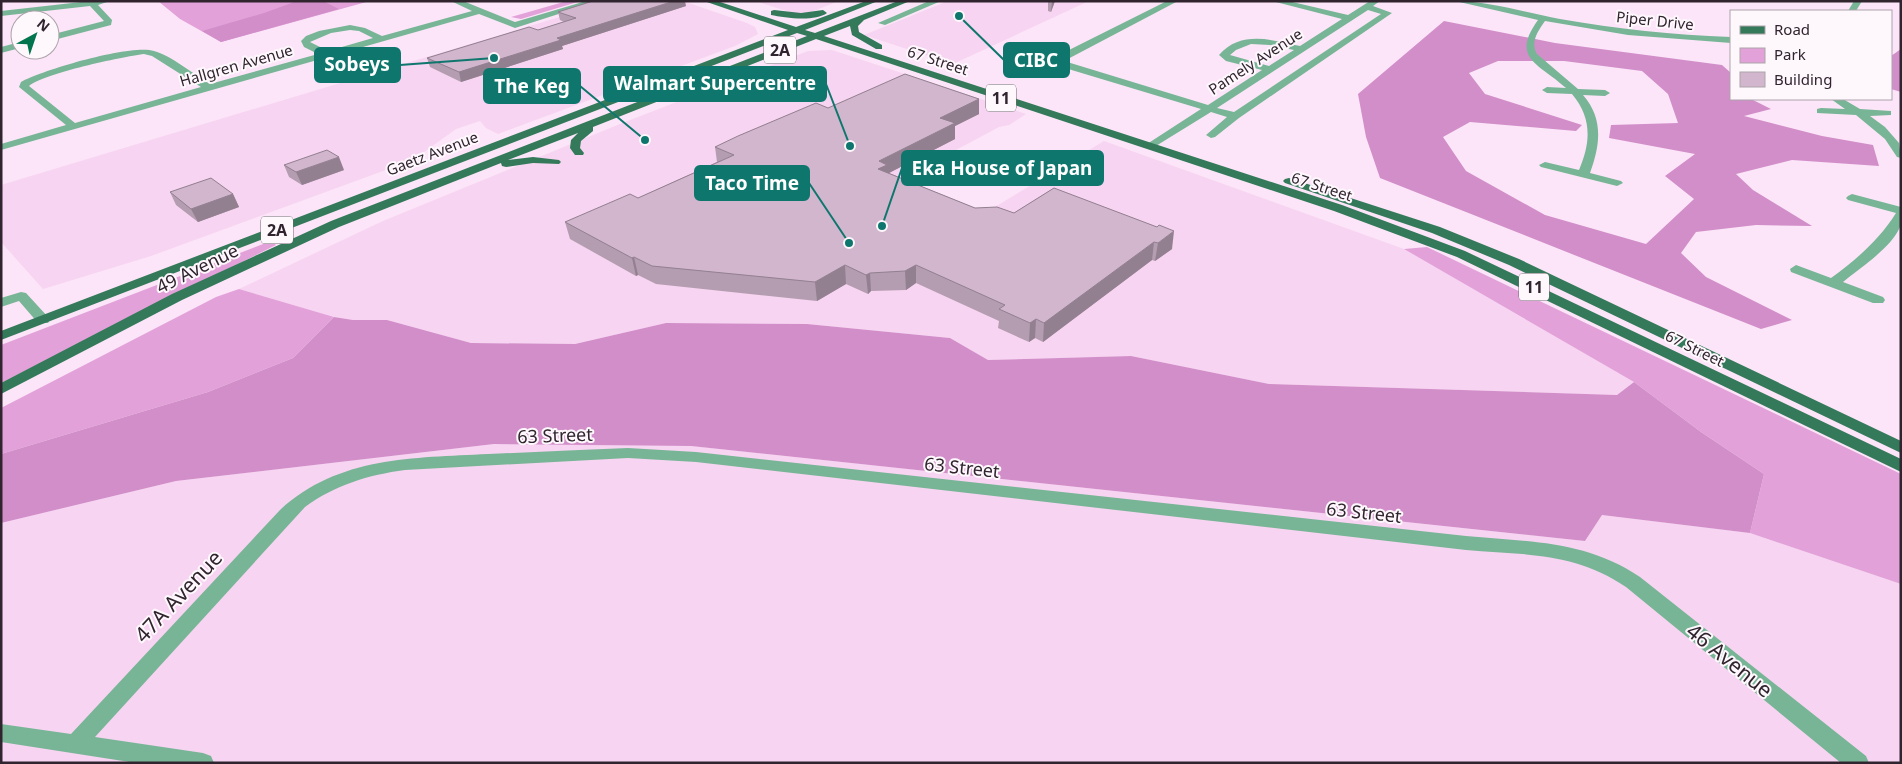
<svg xmlns="http://www.w3.org/2000/svg" width="1902" height="764" viewBox="0 0 1902 764" font-family="'Noto Sans',sans-serif">
	<rect width="100%" height="100%" fill="#fce5f8"/>
	<g fill="#f7d4f1">
		<path d="M613 1H683L747 23 755 27 758 34 735 46 498 134 486 128 480 121 456 129 413 160 151 256 43 289 1 242V185Z"/>
		<path d="M755 1H839L806 14 793 13Z"/>
		<path d="M948 1H1089L953 64 864 35Z"/>
		<path d="M832 50 1026 114 1009 125 999 127 928 165 915 176 913 189 980 216 1104 141 1404 249 1634 382 1617 395 1269 384 1131 356 988 360 950 338 807 324 666 323 575 344 471 343 387 320H353L334 317 239 289 383 221 620 124 808 51Z"/>
		<path d="M494 444 691 446 1585 541 1602 515 1750 533 1901 584V763H1V523L176 481Z"/>
	</g>
	<g fill="#e2a2d9">
		<path d="M158 1H370L221 42 180 19Z"/>
		<path d="M567 1H581L521 19 511 17Z"/>
		<path d="M271 241 276 245 1 383V345Z"/>
		<path d="M1427 247 1901 474V584L1750 533 1764 474 1701 432 1634 382 1404 249Z"/>
		<path d="M239 289 334 317 293 358 208 392 1 454V408L216 297Z"/>
	</g>
	<g fill="#d28ec9" fill-rule="evenodd">
		<path d="M297 1 325 2 339 9 221 42 202 31 264 13Z"/>
		<path d="M1444 21 1555 43 1722 65 1731 73V99H1751L1771 109 1744 116 1822 136 1873 145 1879 166 1792 160 1736 174 1753 190 1812 226 1756 225 1696 232 1681 253 1706 277 1792 320 1761 329 1380 178 1366 137 1358 94ZM1498 61H1564L1642 71 1668 94 1678 123 1611 125 1609 138 1695 154 1665 176 1694 199 1646 244 1545 215 1466 171 1443 137 1470 122 1576 131 1582 125 1485 94 1469 73Z"/>
		<path d="M1901 49V92L1891 89V56Z"/>
		<path d="M334 317 353 320H387L471 343 575 344 666 323 807 324 950 338 988 360 1131 356 1269 384 1617 395 1634 382 1701 432 1764 474 1750 533 1602 515 1585 541 691 446 494 444 176 481 1 523V454L208 392 293 358Z"/>
	</g>
	<g fill="none" stroke-linecap="round" stroke-linejoin="round">
		<g fill="#78b596" fill-rule="evenodd">
			<path d="M90 1H110L98 5 112 20 111 25 50 41V35L104 21 90 6 1 16V11Z"/>
			<path d="M451 1H463L515 22 586 1H599L515 28 479 14 1 150V144L66 125 19 87 21 82C43 70 130 44 154 51 170 55 195 75 210 84L318 54 304 47 301 41 306 36 319 31 350 25 365 28 382 36 472 11ZM350 30 359 31 373 38 328 51 310 42 331 33ZM144 54 152 56 201 87 75 123 29 86C45 73 121 57 144 54Z"/>
			<path d="M929 1H941L885 25 878 23Z"/>
			<path d="M1167 1H1178L1064 61 1208 105 1262 70 1226 61 1219 55C1241 30 1272 40 1300 46L1342 19 1272 1H1288L1348 15 1370 1H1380L1373 6 1392 13 1239 118 1215 137 1211 138 1206 135 1227 117 1211 112 1151 149 1147 148 1146 146 1147 144 1201 109 1065 68 1054 62 1059 55ZM1368 10 1381 14 1234 112 1217 108ZM1251 44 1270 45 1294 50 1269 66 1230 55 1236 50Z"/>
			<path d="M1455 1C1490 1 1526 13 1560 19 1617 29 1673 35 1731 37V43L1628 35 1545 21C1538 31 1530 42 1537 54L1578 89 1605 90 1610 93 1605 96 1583 95C1604 119 1600 145 1590 173L1621 181 1623 183 1617 186 1541 167 1539 165 1545 162 1579 170C1591 142 1592 118 1572 94L1547 93 1542 90 1547 87 1566 88C1539 63 1510 59 1538 20Z"/>
			<path d="M1854 1H1862L1856 11H1848Z"/>
			<path d="M20 42V48L1 53V47Z"/>
			<path d="M1831 99H1843L1860 109 1891 111V115L1870 116 1885 127 1899 143 1901 158 1897 157 1885 139 1856 115 1817 113V109L1821 108 1845 109Z"/>
			<path d="M1852 194 1901 207C1901 213 1902 222 1900 227 1891 248 1860 268 1843 282L1883 297 1885 300 1883 303H1873L1791 272 1790 269 1796 265 1831 278C1857 259 1879 240 1896 213L1848 200 1846 198 1848 196Z"/>
			<path d="M21 292 26 293 48 317 50 320 48 323H38L19 301 1 307V298Z"/>
			<path d="M628 448 696 452 1466 536C1529 542 1585 540 1640 577L1866 756 1869 763H1841L1626 587C1575 552 1525 555 1466 550L696 462 628 458 405 470C368 475 335 485 305 507L95 737 203 753 211 756 214 763H136L1 742V724L71 734 280 510C339 456 413 458 488 454 534 452 581 450 628 448Z"/>
		</g>
		<g fill="#347a5a" fill-rule="evenodd">
			<path d="M704 1H717L796 27 866 1H878L805 30 815 33 898 1H910L864 20 858 26 859 32 882 45V49H876L852 35 850 26 824 36 1342 205 1465 251 1901 459V472L1457 257 1334 211 816 39 593 127V131L581 141 580 148 584 153 583 155H575L570 148 571 140 578 133 508 160 533 157 559 160 561 162 559 164 533 163 506 167 502 166 501 163 339 227 182 300 1 394V383L172 294 331 221 807 36 797 33 1 340V331L788 30Z"/>
			<path d="M774 10 801 13 823 10 827 13C815 22 785 18 771 15V11Z"/>
			<path d="M1289 178 1440 227 1519 259 1901 441V453L1509 265 1432 233 1285 183 1283 181 1285 179Z"/>
		</g>
	</g>
	<g fill="#b49db0">
		<path d="M1048 1H1055L1051 12 1048 11Z"/>
		<path d="M686 6 562 46 563 49 461 82 430 67 427 58 538 30 564 22 560 20 558 12Z"/>
		<path d="M979 99V114L955 126V139L889 173 975 208 1014 213 1054 188 1172 249 1155 261 1152 260 1043 342 1035 338 1029 342 998 328 999 321 916 283 906 290 871 291 868 294 846 284 817 301 656 284 638 275 636 276 570 239 565 222 638 198 717 162 715 147 828 108Z"/>
		<path d="M284 165 344 170 302 185 289 177Z"/>
		<path d="M170 192 233 194 239 207 198 222 176 205Z"/>
	</g>
	<g fill="#927f90">
		<path d="M674 1H685L686 6 562 46 563 49 461 82 459 72 557 38Z"/>
		<path d="M1052 1H1055L1051 12Z"/>
		<path d="M979 99V114L955 126V139L887 174 879 186V161L940 118Z"/>
		<path d="M339 157 344 170 302 185 296 172Z"/>
		<path d="M233 194 239 207 198 222 191 209Z"/>
		<path d="M1174 231 1172 249 1155 261 1158 243Z"/>
		<path d="M1154 242 1152 260 1043 342 1044 323Z"/>
		<path d="M634 257 638 275 636 276 632 258Z"/>
		<path d="M845 265 846 284 817 301 815 282Z"/>
		<path d="M916 265V283L906 290 905 271Z"/>
		<path d="M870 273 871 291 868 294 866 275Z"/>
		<path d="M1036 319 1035 338 1029 342 1030 323Z"/>
	</g>
	<g fill="#d1b6cd" stroke="#927f90">
		<path d="M593 1H674L557 38 561 40 459 72 427 58 529 27 538 30 576 18 558 12Z"/>
		<path d="M905 74 979 99 940 118 955 123 879 161 887 165 878 169 975 208 997 207 1014 213 1054 188 1157 227 1159 225 1174 231 1158 243 1154 242 1044 323 1036 319 1030 323 999 309 1005 305 916 265 905 271 870 273 866 275 845 265 815 282 652 266 634 257 632 258 565 222 630 194 638 198 734 155 715 147 738 136 816 103 828 108Z"/>
		<path d="M327 150 339 157 296 172 284 165Z"/>
		<path d="M211 178 233 194 191 209 170 192Z"/>
	</g>
	<g text-anchor="middle" dominant-baseline="central" stroke-width="4" stroke-linejoin="round" paint-order="stroke">
		<g font-size="15" fill="#30252e" stroke="#fef8fd">
			<text transform="translate(1655 20) rotate(6)">Piper Drive</text>
			<text transform="translate(938 60) rotate(18)">67 Street</text>
			<text transform="translate(1255 61) rotate(-33)">Pamely Avenue</text>
			<text transform="translate(236 65) rotate(-16)">Hallgren Avenue</text>
			<text transform="translate(432 153) rotate(-21)">Gaetz Avenue</text>
			<text transform="translate(1322 186) rotate(18)">67 Street</text>
			<text transform="translate(1695 348) rotate(26)">67 Street</text>
		</g>
		<g fill="#fef8fd" stroke="#6e646c" stroke-width="1">
			<rect x="764" y="36.5" width="32" height="27" rx="4"/>
			<rect x="986" y="84.5" width="30" height="27" rx="4"/>
			<rect x="261" y="216.5" width="32" height="27" rx="4"/>
			<rect x="1519" y="273.5" width="30" height="27" rx="4"/>
		</g>
		<g font-size="16" font-weight="bold" fill="#30252e">
			<text x="780" y="50">2A</text>
			<text x="1001" y="98">11</text>
			<text x="277" y="230">2A</text>
			<text x="1534" y="287">11</text>
		</g>
		<g font-size="18" fill="#30252e" stroke="#fef8fd">
			<text transform="translate(197 268) rotate(-26)">49 Avenue</text>
			<text transform="translate(555 435) rotate(-2)">63 Street</text>
			<text transform="translate(962 467) rotate(6)">63 Street</text>
			<text transform="translate(1364 512) rotate(6)">63 Street</text>
		</g>
		<g font-size="21" fill="#30252e" stroke="#fef8fd">
			<text transform="translate(178 596) rotate(-47)">47A Avenue</text>
			<text transform="translate(1730 660) rotate(39)">46 Avenue</text>
		</g>
	</g>
	<path fill="none" stroke="#0f766e" stroke-width="2" d="M959 16L1004 60M494 58L400 65M850 146L826 84M645 140L580 86M882 226L902 168M849 243L809 183"/>
	<g fill="#0f766e" stroke="#fef8fd" stroke-width="2">
		<circle cx="959" cy="16" r="5"/>
		<circle cx="494" cy="58" r="5"/>
		<circle cx="850" cy="146" r="5"/>
		<circle cx="645" cy="140" r="5"/>
		<circle cx="882" cy="226" r="5"/>
		<circle cx="849" cy="243" r="5"/>
	</g>
	<g fill="#0f766e" stroke="#0f766e" stroke-width="2">
		<rect x="1004" y="43" width="65" height="34" rx="5"/>
		<rect x="315" y="48" width="85" height="34" rx="5"/>
		<rect x="604" y="67" width="222" height="34" rx="5"/>
		<rect x="484" y="69" width="96" height="34" rx="5"/>
		<rect x="902" y="151" width="201" height="34" rx="5"/>
		<rect x="695" y="166" width="114" height="34" rx="5"/>
	</g>
	<g font-size="19" text-anchor="middle" font-weight="bold" fill="#fff">
		<text x="1036" y="67">CIBC</text>
		<text x="357" y="71">Sobeys</text>
		<text x="715" y="90">Walmart Supercentre</text>
		<text x="532" y="93">The Keg</text>
		<text x="1002" y="175">Eka House of Japan</text>
		<text x="752" y="190">Taco Time</text>
	</g>
	<rect width="1902" height="764" fill="none" stroke="#30252e" stroke-width="5"/>
	<rect x="1730" y="10" width="162" height="90" fill="#fef8fd" stroke="#aca4aa"/>
	<rect x="1740" y="26" width="25" height="8" fill="#347a5a" stroke="#aca4aa"/>
	<text x="1774" y="35" font-size="15" fill="#30252e">Road</text>
	<rect x="1740" y="48" width="25" height="15" fill="#e2a2d9" stroke="#aca4aa"/>
	<text x="1774" y="60" font-size="15" fill="#30252e">Park</text>
	<rect x="1740" y="72" width="25" height="15" fill="#d1b6cd" stroke="#aca4aa"/>
	<text x="1774" y="85" font-size="15" fill="#30252e">Building</text>
	<g transform="translate(35 35) rotate(40)"><circle r="24" fill="#fef8fd" stroke="#aca4aa"/>
	<path d="M0-4L9 19L0 12L-9 19Z" fill="#02744e"/>
	<text y="-8" font-size="14" font-weight="bold" text-anchor="middle" fill="#30252e">N</text>
	</g>
</svg>
